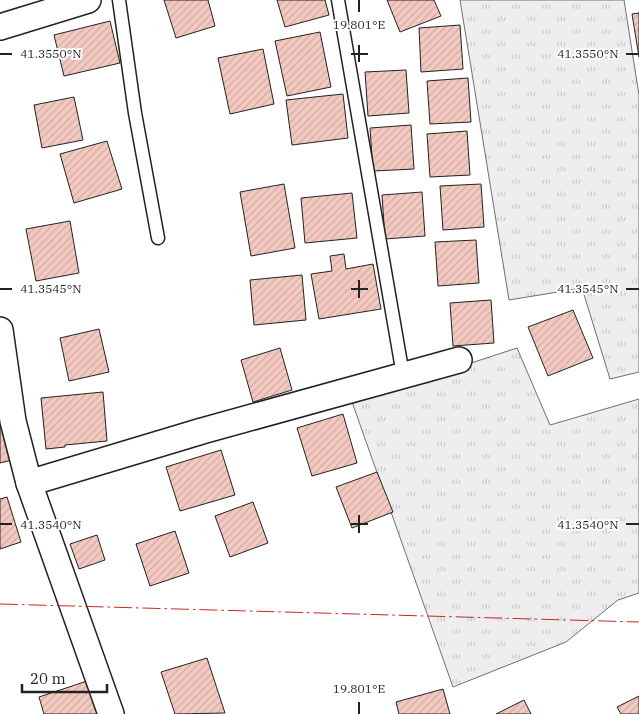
<svg xmlns="http://www.w3.org/2000/svg" width="639" height="714" viewBox="0 0 639 714" font-family="'IBM Plex Serif',serif">
	<defs>
		<pattern id="grass-tufts" width="24" height="20" patternUnits="userSpaceOnUse" patternTransform="scale(1.25)"><rect width="24" height="20" fill="#eee"/><path d="M3 7l-1-3M5 7V3M7 7l1-3M15 17l-1-3M17 17v-4M19 17l1-3" fill="none" stroke="#ccc"/></pattern>
		<pattern id="building-hatch" width="6" height="6" patternUnits="userSpaceOnUse" patternTransform="scale(1.25)"><rect width="6" height="6" fill="#f3c9c0"/><path d="M-1 1l2-2M0 6l6-6M5 7l2-2" fill="none" stroke="#d0aca5"/></pattern>
	</defs>
	<rect width="100%" height="100%" fill="#fff"/>
	<g fill="url(#grass-tufts)" stroke="#6f6f6f">
		<path d="M460 0H624L639 95V372L610 379 582 288 509 300Z"/>
		<path d="M517 348 550 425 639 399V593L618 600 566 642 453 687 352 402Z"/>
	</g>
	<g fill="url(#building-hatch)" stroke="#222">
		<path d="M164 0H208L215 26 176 38Z"/>
		<path d="M277 0H325L329 15 285 27Z"/>
		<path d="M387 0H434L441 16 400 32Z"/>
		<path d="M639 13V57L632 14Z"/>
		<path d="M110 21 120 63 64 76 54 35Z"/>
		<path d="M460 25 463 69 421 72 419 28Z"/>
		<path d="M320 32 331 87 287 96 275 41Z"/>
		<path d="M263 49 274 104 230 114 218 58Z"/>
		<path d="M406 70 409 113 368 116 365 72Z"/>
		<path d="M468 78 471 122 430 124 427 81Z"/>
		<path d="M343 94 348 138 292 145 286 100Z"/>
		<path d="M74 97 83 140 42 148 34 105Z"/>
		<path d="M411 125 414 169 373 171 370 128Z"/>
		<path d="M467 131 470 175 430 177 427 134Z"/>
		<path d="M107 141 122 189 74 203 60 154Z"/>
		<path d="M284 184 295 248 251 256 240 192Z"/>
		<path d="M481 184 484 227 443 230 440 186Z"/>
		<path d="M422 192 425 236 385 239 382 195Z"/>
		<path d="M352 193 357 238 305 243 301 198Z"/>
		<path d="M70 221 79 273 36 281 26 229Z"/>
		<path d="M476 240 479 283 438 286 435 242Z"/>
		<path d="M344 254 346 269 373 264 381 309 319 319 311 274 332 271 330 256Z"/>
		<path d="M302 275 306 320 254 325 250 280Z"/>
		<path d="M491 300 494 343 453 346 450 303Z"/>
		<path d="M573 310 593 358 548 376 528 327Z"/>
		<path d="M99 329 109 372 69 381 60 338Z"/>
		<path d="M280 348 292 390 253 402 241 360Z"/>
		<path d="M103 392 107 441 65 445V447L46 449 41 398Z"/>
		<path d="M343 414 357 463 312 476 297 428Z"/>
		<path d="M0 418 16 459 0 463Z"/>
		<path d="M221 450 235 495 180 511 166 467Z"/>
		<path d="M377 472 393 512 352 528 336 487Z"/>
		<path d="M7 497 21 542 0 549V499Z"/>
		<path d="M253 502 268 543 230 557 215 516Z"/>
		<path d="M175 531 189 573 150 586 136 544Z"/>
		<path d="M97 535 105 560 79 569 70 544Z"/>
		<path d="M207 658 225 713 175 714 161 672Z"/>
		<path d="M93 679 105 714H44L39 697Z"/>
		<path d="M443 689 450 714H399L396 702Z"/>
		<path d="M639 696V714H621L617 707Z"/>
		<path d="M524 700 531 714H496Z"/>
	</g>
	<g fill="none" stroke-linecap="round" stroke-linejoin="round">
		<g stroke="#222" stroke-width="15">
			<g id="service">
				<path d="M119 0 135 113 158 238"/>
				<path d="M338 0 403 375"/>
			</g>
		</g>
		<g stroke="#222" stroke-width="28">
			<g id="minor">
				<path d="M0 27 88 0"/>
				<path d="M0 330 13 421 29 483 111 714"/>
				<path d="M29 483 202 431 459 360"/>
			</g>
		</g>
		<use href="#service" stroke="#fff" stroke-width="12"/>
		<use href="#minor" stroke="#fff" stroke-width="25"/>
		<path stroke="#c62828" stroke-width="1" stroke-dasharray="18 4 2.5 4" stroke-linecap="butt" d="M0 604 639 622"/>
	</g>
	<path fill="none" stroke="#222" stroke-width="2" d="M359 0V12M359 45V62M0 54H12M351 54H368M626 54H639M359 280V298M0 289H12M351 289H368M626 289H639M359 515V533M0 524H12M351 524H368M626 524H639M359 702V714"/>
	<g font-size="12" text-anchor="middle" fill="#222" stroke="#fff" stroke-width="4" stroke-linejoin="round" paint-order="stroke">
		<text x="359" y="29">19.801°E</text>
		<text x="51" y="58">41.3550°N</text>
		<text x="588" y="58">41.3550°N</text>
		<text x="51" y="293">41.3545°N</text>
		<text x="588" y="293">41.3545°N</text>
		<text x="51" y="529">41.3540°N</text>
		<text x="588" y="529">41.3540°N</text>
		<text x="359" y="693">19.801°E</text>
	</g>
	<path d="M22 684v8h85v-8" fill="none" stroke="#222222" stroke-width="2.5"/>
	<text x="30" y="684" font-size="15" fill="#222222" stroke="#ffffff" stroke-width="4" paint-order="stroke">20 m</text>
</svg>
